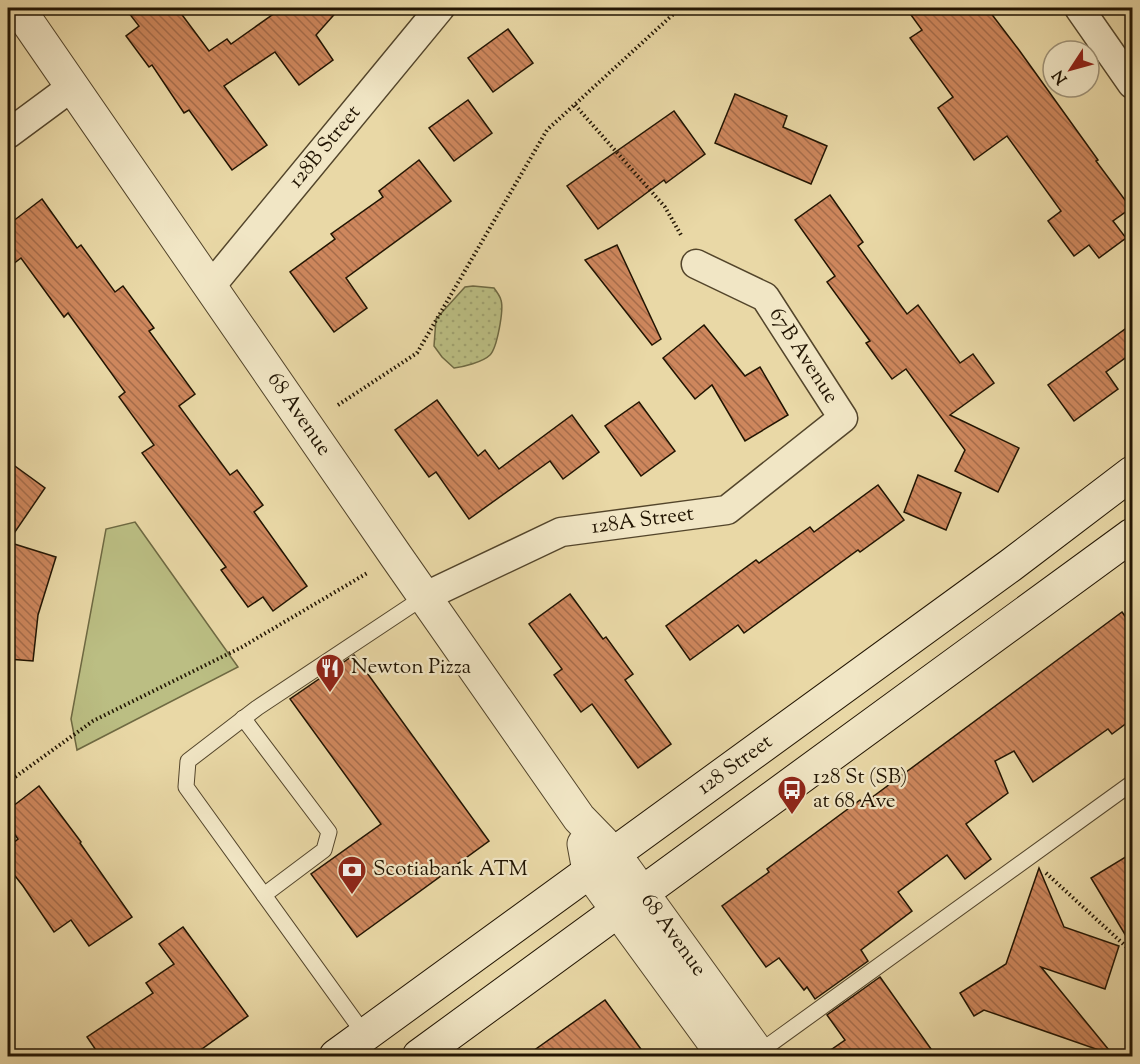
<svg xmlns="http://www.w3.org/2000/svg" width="1140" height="1064" viewBox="0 0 1140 1064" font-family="'Sorts Mill Goudy',serif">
	<defs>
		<pattern id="park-dots" width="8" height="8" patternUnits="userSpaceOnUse" patternTransform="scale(1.5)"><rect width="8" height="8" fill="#bbbe83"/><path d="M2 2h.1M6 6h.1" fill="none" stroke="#a0a270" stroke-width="1.8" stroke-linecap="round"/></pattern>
		<pattern id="building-back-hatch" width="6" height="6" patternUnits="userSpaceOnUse" patternTransform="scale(1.5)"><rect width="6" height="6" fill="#ce875d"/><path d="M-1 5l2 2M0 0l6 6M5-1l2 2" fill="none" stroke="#a76d4b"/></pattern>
	</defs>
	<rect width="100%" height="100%" fill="#e9d8a6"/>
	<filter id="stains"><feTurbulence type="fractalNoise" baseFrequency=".00333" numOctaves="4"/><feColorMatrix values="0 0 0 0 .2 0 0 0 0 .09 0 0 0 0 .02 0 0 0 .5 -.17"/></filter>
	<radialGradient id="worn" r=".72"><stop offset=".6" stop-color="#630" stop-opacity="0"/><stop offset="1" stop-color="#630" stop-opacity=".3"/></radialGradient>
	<path fill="#bbbe83" stroke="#6e6942" stroke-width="1.5" d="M135 522 238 667 77 750 71 719 106 529Z"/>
	<path fill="url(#park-dots)" stroke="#6e6942" stroke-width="1.5" d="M473 286 494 288C497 292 500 296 501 300 504 310 497 348 490 355 483 362 463 367 454 368L442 357 434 346 436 319 465 287Z"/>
	<g fill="url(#building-back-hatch)" stroke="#211402" stroke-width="1.5">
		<path d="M125 8H177L209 51 227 39 231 44 282 8H340L316 35 333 60 299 85 275 52 224 86 267 145 232 170 189 110 184 113 152 65 149 67 126 36 139 26Z"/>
		<path d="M906 8H987L1019 50 1098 160 1096 161 1131 208 1113 221 1126 238 1099 258 1089 245 1074 256 1048 221 1061 211 1007 136 974 160 938 108 953 97 910 38 922 30Z"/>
		<path d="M508 29 533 63 493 92 468 58Z"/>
		<path d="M735 94 787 116 783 127 827 146 811 184 715 143Z"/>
		<path d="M468 100 492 133 454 161 429 128Z"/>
		<path d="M674 111 705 154 666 183 664 180 598 229 567 186Z"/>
		<path d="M419 160 451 201 346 278 367 308 334 332 290 272 335 239 331 234 383 197 379 191Z"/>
		<path d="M830 195 863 242 858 246 907 314 918 305 960 363 973 354 994 383 950 415 1019 448 998 492 955 471 965 450 906 369 892 379 866 343 870 341 827 282 835 276 795 220Z"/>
		<path d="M42 199 77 248 81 245 115 292 123 286 154 328 149 331 195 394 179 406 230 475 237 470 263 505 254 512 307 586 273 611 263 597 248 607 221 570 226 567 142 453 154 445 119 397 125 392 68 313 64 317 21 258 8 268V225Z"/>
		<path d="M617 245 661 339 652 345 585 260Z"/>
		<path d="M1132 324V353L1106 372 1118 389 1074 421 1048 385Z"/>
		<path d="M704 325 745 376 760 367 788 415 745 441 712 385 695 399 663 358Z"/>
		<path d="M437 400 478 456 485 450 499 469 572 415 599 452 563 479 550 461 469 519 436 472 429 477 395 430Z"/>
		<path d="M639 402 675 451 641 476 605 426Z"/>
		<path d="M8 461 45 488 8 542 56 557 38 615 33 661 8 659Z"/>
		<path d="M918 475 961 493 946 530 904 512Z"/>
		<path d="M878 485 904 520 860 552 858 550 744 633 738 625 690 660 666 626 756 560 759 563 810 527 814 532Z"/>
		<path d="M570 594 603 639 606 637 633 674 625 680 671 744 638 768 592 704 581 712 554 675 562 669 529 624Z"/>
		<path d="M1122 612 1132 626V719L1112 734 1108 729 1033 782 1014 751 995 761 1008 793 966 824 991 859 965 879 947 855 898 892 912 911 861 950 868 961 815 999 807 987 804 990 779 958 766 967 722 906 769 872 767 869 860 800 863 804Z"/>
		<path d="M354 655 489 841 357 937 311 874 381 824 290 699Z"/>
		<path d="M39 786 81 842 80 843 132 917 89 946 71 920 54 932 23 886 8 867V847L18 839 8 825V810Z"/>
		<path d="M1132 853V946L1091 878Z"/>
		<path d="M1039 868 1064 927 1119 946 1105 989 1041 967 1113 1055 984 1010 974 1016 960 993 1006 964Z"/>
		<path d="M183 927 248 1016 192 1056H100L87 1037 153 993 146 983 174 964 159 944Z"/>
		<path d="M880 977 936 1056H822L845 1040 827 1015Z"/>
		<path d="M605 1000 646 1056H526Z"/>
	</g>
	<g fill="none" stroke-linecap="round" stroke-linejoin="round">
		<g stroke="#53452b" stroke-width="17">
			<g id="service">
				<path d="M243 718 329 832 324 850 264 895"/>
				<path d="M365 1035 186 787 188 761 257 708 424 597"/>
				<path d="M758 1053 1132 783"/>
			</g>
		</g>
		<g stroke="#53452b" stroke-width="31">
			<g id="minor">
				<path d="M1079 8 1132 84"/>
				<path d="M8 134 73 86"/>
				<path id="s1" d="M211 286 440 8"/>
				<path id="s2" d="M424 597 561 532 727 510 843 418 765 297 696 264"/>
			</g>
		</g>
		<g stroke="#53452b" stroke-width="35">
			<g id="tertiary">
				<path id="s3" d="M18 8 396 556 579 818 614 854 760 1056"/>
				<path d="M584 844 589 871 724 1056"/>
			</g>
		</g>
		<g stroke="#211402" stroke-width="35">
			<g id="secondary">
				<path id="s4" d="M336 1056 1011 565 1132 473"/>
				<path d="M419 1056 1132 535"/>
			</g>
		</g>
		<g stroke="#211402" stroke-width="4" stroke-dasharray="1.5 3" stroke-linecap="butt">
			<path d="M575 105 665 207 681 235"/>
			<path d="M338 405 417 353 547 130 680 8"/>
			<path d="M8 782 93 721 242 647 369 572"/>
			<path d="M1046 873 1132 952"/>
		</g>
		<use href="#service" stroke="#f1e6c5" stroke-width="15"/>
		<use href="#minor" stroke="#f1e6c5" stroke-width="28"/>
		<use href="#tertiary" stroke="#f1e6c5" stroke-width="33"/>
		<use href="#secondary" stroke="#f1e6c5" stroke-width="33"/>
	</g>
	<defs>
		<g id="restaurant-pin" transform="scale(1.5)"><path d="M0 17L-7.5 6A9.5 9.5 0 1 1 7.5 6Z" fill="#8f2418" stroke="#f1e6c5"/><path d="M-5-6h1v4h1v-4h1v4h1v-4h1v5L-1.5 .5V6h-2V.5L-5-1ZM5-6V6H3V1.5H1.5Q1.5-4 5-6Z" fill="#fff"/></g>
		<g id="bus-pin" transform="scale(1.5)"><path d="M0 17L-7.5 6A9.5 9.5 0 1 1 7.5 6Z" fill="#8f2418" stroke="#f1e6c5"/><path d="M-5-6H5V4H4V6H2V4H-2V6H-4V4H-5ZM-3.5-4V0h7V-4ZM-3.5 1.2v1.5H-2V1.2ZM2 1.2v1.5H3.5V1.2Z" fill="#fff"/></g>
		<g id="bank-pin" transform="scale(1.5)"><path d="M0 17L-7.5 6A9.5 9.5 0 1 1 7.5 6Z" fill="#8f2418" stroke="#f1e6c5"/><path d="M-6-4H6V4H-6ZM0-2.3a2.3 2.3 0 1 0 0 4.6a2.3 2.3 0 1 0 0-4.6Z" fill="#fff"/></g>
	</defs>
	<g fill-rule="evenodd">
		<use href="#restaurant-pin" x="330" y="668"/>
		<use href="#bus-pin" x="792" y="790"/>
		<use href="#bank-pin" x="352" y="870"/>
	</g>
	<g text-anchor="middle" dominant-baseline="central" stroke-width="4.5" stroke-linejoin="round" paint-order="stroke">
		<g font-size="21" fill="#211402" stroke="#f1e6c5">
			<text stroke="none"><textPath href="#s1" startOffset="180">128B Street</textPath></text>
			<text transform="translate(803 356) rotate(57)">67B Avenue</text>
			<text stroke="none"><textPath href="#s3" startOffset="494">68 Avenue</textPath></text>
			<text stroke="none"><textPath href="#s2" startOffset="234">128A Street</textPath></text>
			<text stroke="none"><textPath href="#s4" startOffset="494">128 Street</textPath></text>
			<text stroke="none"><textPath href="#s3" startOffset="1136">68 Avenue</textPath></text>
		</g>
		<g font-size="21" fill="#211402" stroke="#f1e6c5" text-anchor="start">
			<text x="351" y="668">Newton Pizza</text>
			<text x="813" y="778">128 St (SB)<tspan x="813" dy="24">at 68 Ave</tspan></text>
			<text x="373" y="870">Scotiabank ATM</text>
		</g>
	</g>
	<rect width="1140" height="1064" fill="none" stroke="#e9d8a6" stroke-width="30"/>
	<rect x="9" y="9" width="1122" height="1046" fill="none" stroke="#211402" stroke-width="3"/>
	<rect x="15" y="15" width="1110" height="1034" fill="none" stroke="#211402" stroke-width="1.5"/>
	<g transform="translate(1071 69) rotate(234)"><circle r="28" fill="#f1e6c5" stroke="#9e9277" stroke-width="1.5"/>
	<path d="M0-4.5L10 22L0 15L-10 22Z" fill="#8f2418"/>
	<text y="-9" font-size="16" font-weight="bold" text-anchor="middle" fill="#211402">N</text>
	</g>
	<rect width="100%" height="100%" filter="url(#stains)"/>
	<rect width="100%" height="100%" fill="url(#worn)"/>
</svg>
